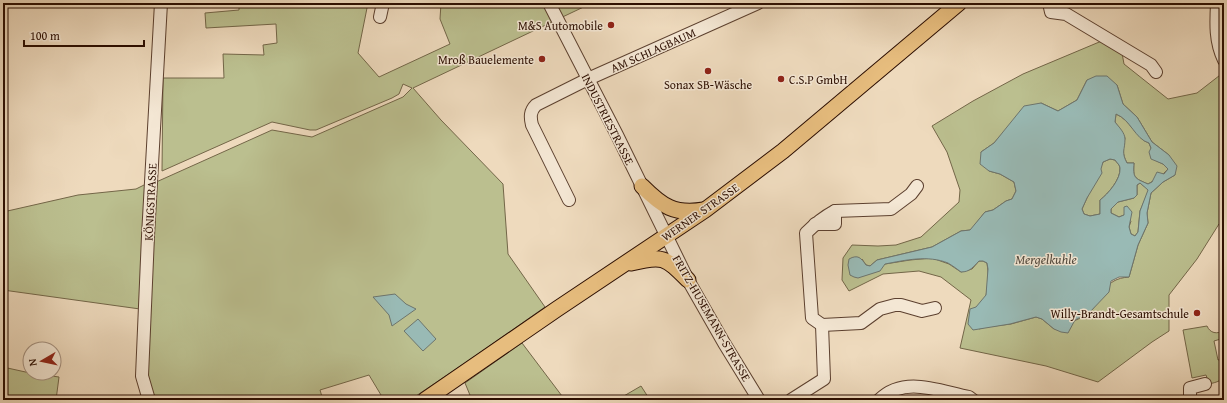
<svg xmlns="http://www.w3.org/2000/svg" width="1227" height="403" viewBox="0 0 1227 403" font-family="'Gentium Book Plus',serif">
	<rect width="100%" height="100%" fill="#eedabd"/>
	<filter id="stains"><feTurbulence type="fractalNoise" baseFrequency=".005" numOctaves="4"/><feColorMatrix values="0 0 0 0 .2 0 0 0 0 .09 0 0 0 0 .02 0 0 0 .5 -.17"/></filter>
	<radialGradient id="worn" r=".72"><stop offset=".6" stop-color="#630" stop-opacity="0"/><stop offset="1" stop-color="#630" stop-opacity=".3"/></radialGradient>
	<g fill="#bbbf8f" stroke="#736648" fill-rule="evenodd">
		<path d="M239 3H368L358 53 379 77 450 44 440 19 441 3H592L413 88 441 120 503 184 508 254 545 307 471 359 410 400H384L369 375 320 390 323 400H153L146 380 154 183 272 130 312 137 403 97 412 88 403 84 399 94 392 98 316 130H310L272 122 162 171 163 78H224L223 54 264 55 263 45 277 43 276 24 206 28 205 13 239 10Z"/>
		<path d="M1104 40 1122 53 1124 64 1168 99 1197 93 1224 72V232L1219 224 1197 259 1169 295V331L1152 342 1098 382 1046 366 960 348 971 300 941 277 919 271 883 274 849 291 842 280 843 258 852 245 878 246 896 245 921 237 959 202 960 190 947 152 932 126 973 101 1023 74ZM1087 80 1117 85 1123 104 1137 117 1152 142 1169 155 1175 175 1163 182 1151 193 1147 213 1148 223 1138 245 1129 277C1103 279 1105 295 1090 312 1084 318 1063 325 1054 329L1042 319 1036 317 1011 324 986 327 979 329C983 308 991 284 987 263L983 261H979L972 269 961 272 949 264 932 258 910 260 885 264 850 275 862 259 866 265 870 266 877 260 932 247 961 231 971 230 985 212 993 210 1006 201 1012 199 1016 191 1014 182 1000 174 989 171 981 152 994 143 1003 133 1041 103 1058 111 1077 100Z"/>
		<path d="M1116 114C1131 120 1136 139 1149 143L1151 148V158L1163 164 1168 169C1163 175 1155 180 1148 184 1134 178 1133 178 1134 163H1127C1122 154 1123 148 1125 138L1115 122Z"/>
		<path d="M1110 159 1115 160C1117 163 1120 165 1120 168 1121 179 1108 194 1100 200V214L1090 216 1084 214 1082 209 1103 162Z"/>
		<path d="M148 183 140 309 3 290V212L78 195 136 189Z"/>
		<path d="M1140 183 1149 190 1140 211 1138 232 1135 236 1131 234 1129 227 1131 221 1124 215 1119 217 1111 213V209L1118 202 1134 198 1137 195V185Z"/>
		<path d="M1207 326C1210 333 1217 335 1224 330V338L1214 341 1218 360 1224 359C1224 377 1227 380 1209 384L1206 375 1192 378 1183 330Z"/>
		<path d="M522 343 565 400H472L465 383Z"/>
		<path d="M3 367 30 373 59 377 56 400H3Z"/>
		<path d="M641 386 650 400H617Z"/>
	</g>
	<g fill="#99bab5" stroke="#6d756d" fill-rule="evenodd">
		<path d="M1096 76H1107L1117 85 1123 104 1137 117 1152 142 1169 155 1177 166 1175 175 1163 182 1151 193 1147 213 1148 223 1138 245 1129 277H1119L1111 281 1109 292 1089 313 1075 320 1068 333 1061 332 1054 329 1042 319 1036 317 1010 324 973 330 968 324 970 309 976 307 986 295 988 269 987 263 983 261H979C973 267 970 272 961 272 957 269 953 266 948 263 928 255 906 260 885 264L880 271 858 278 854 277 850 275 848 265 849 259C858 254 861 258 866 265L870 266 877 260 932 247 961 231 970 230 985 212 993 210 1006 201 1012 199 1016 191 1014 182 1000 174 989 171 980 164 981 152 994 143 1024 106 1041 103 1058 111 1077 100 1087 80ZM1116 114C1131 120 1135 139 1149 143L1151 148 1149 152 1151 159 1163 164 1168 169 1164 174 1157 172 1152 182 1148 184C1134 178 1133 178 1134 163H1127C1121 152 1125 150 1125 139 1125 133 1119 127 1115 122ZM1110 159 1115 160C1117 163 1120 165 1120 168 1121 179 1108 194 1100 200V214L1090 216 1084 214 1082 209 1087 198 1102 173 1101 169 1103 162ZM1140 183 1148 190 1140 211 1138 232 1135 236 1131 234 1129 227 1132 212 1127 206 1124 207V215L1119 217 1111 213V209L1118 202 1134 198 1137 195V185Z"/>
		<path d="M395 294 406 304 416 309 392 326 389 315 373 297Z"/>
		<path d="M418 319 436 339 423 351 404 331Z"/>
	</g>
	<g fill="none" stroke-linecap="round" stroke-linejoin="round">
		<g stroke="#5c402f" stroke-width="14">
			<g id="minor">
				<path d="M549 3 617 135 688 280 724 343 759 400"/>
				<path d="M1049 3 1051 12 1066 14 1151 65 1156 72"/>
				<path d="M1217 3C1216 23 1215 42 1224 60"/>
				<path d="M380 17 383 3"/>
				<path d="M569 200 532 125C530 117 530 111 536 105L588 79 758 3"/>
				<path d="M815 224H835V211"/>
				<path d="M822 325 812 318 806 233C815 224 824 217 835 211L891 209 911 194 917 186"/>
				<path d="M822 325 861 323 880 309 895 305H901L922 311 935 308"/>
				<path d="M149 400 142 376 148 236 161 3"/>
				<path d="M791 400 824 379 822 325"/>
				<path d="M879 400C904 375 939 391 969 397L973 400"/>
				<path d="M1190 400V388L1205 384"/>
			</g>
		</g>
		<g stroke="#2b0d00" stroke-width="17">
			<g id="major">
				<path d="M642 186C662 206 674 215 704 210"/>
				<path d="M631 263C663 255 665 257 688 280"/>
				<path d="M425 400 557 309 705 210 783 151 959 3"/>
			</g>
		</g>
		<use href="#minor" stroke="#f4e7d4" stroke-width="12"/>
		<use href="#major" stroke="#e7bd7e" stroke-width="15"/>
	</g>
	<g fill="#8f2418" stroke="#f4e7d4" stroke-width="1.5">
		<circle cx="611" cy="25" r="4"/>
		<circle cx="542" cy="59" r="4"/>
		<circle cx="708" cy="71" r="4"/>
		<circle cx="781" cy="79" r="4"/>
		<circle cx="1197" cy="313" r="4"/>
	</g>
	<g text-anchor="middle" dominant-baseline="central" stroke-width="3" stroke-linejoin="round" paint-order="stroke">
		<g font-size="12" fill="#2b0d00" stroke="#f4e7d4" text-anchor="end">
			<text x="603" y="25">M&amp;S Automobile</text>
			<text x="534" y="59">Mroß Bauelemente</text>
			<text x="789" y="79" text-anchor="start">C.S.P GmbH</text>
			<text x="708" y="84" text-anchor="middle">Sonax SB-Wäsche</text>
			<text x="1189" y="313">Willy-Brandt-Gesamtschule</text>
		</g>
		<g font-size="12" fill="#2b0d00" stroke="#f4e7d4">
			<text transform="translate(653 50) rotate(-24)">AM SCHLAGBAUM</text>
			<text transform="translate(608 119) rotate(63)">INDUSTRIESTRASSE</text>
			<text transform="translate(150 202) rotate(-87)">KÖNIGSTRASSE</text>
			<text transform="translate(700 212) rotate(-35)">WERNER STRASSE</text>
			<text transform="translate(712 318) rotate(60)">FRITZ-HUSEMANN-STRASSE</text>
		</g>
		<g font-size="13" font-style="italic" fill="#524a3f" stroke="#f4e7d4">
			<text x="1046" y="259">Mergelkuhle</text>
		</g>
	</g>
	<rect width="1227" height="403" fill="none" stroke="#eedabd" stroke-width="16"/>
	<rect x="4" y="4" width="1219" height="395" fill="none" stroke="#2b0d00" stroke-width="2"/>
	<rect x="8" y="8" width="1211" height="387" fill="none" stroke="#2b0d00"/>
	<g transform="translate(42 361) rotate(261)"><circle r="19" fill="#f4e7d4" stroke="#a4907f"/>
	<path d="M0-3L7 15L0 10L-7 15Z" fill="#8f2418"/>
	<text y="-6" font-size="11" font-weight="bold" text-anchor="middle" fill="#2b0d00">N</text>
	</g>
	<path d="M24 40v6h120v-6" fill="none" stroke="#2b0d00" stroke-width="2"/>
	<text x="30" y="40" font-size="12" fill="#2b0d00" stroke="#f4e7d4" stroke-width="3" paint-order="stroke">100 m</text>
	<rect width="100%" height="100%" filter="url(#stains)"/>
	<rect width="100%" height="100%" fill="url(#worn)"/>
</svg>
